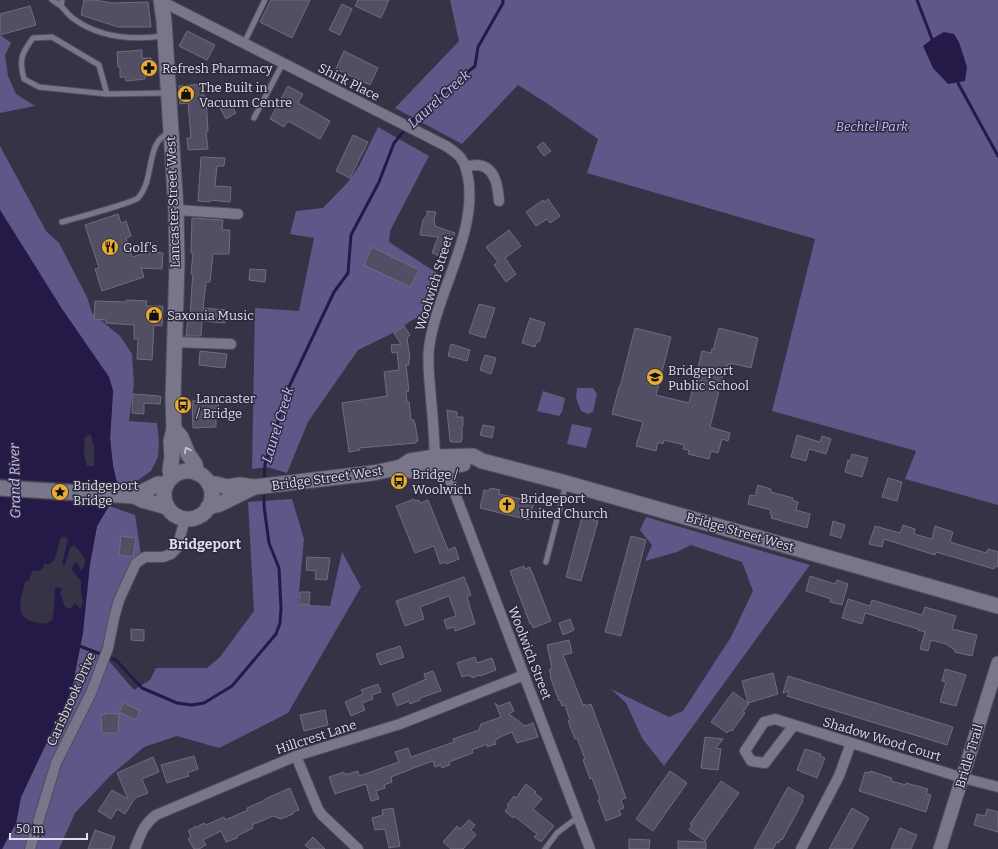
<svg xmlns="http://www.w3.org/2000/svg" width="998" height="849" viewBox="0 0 998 849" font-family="Bitter,serif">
	<rect width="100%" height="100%" fill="#363346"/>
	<g fill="#5f5787">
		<path d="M450 0H998V505L905 479 916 451 772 411 815 239 587 173 598 139 548 104 518 85 462 144 395 108 459 41Z"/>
		<path d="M0 36H2L11 43 5 55 8 76 16 94 35 106 0 113Z"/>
		<path d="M378 127 429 156 390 231 389 242 440 275 422 315 409 322 399 330 358 350 308 422 287 473 267 467 252 469 255 308 299 311 314 238 290 234 296 211 323 208 348 182 359 166Z"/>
		<path d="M0 146 46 231 59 243 87 297 92 313 120 336 132 354 134 384 129 421 157 423 159 442 158 457 151 471 134 483H117L113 466 110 438 113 391 109 377 62 309 0 210Z"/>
		<path d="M577 388H593L597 394 593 412 588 414 581 411 576 398Z"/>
		<path d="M543 391 565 398 562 412 559 416 537 411Z"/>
		<path d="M572 424 592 428 586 448 567 444Z"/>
		<path d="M292 499 304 539 298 604 330 606 342 552 361 587 288 713 219 748 177 736 144 747 110 776 75 813 59 849H35L63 754 108 660 134 690 150 680 156 668H207L220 657 254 611 248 502Z"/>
		<path d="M109 506 135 515 141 555 121 585 91 682 25 849H2L16 823 21 797 72 689 90 564 97 526Z"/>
		<path d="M646 517 810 565 664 766 642 738 626 703 611 689 669 717 683 711 731 637 753 591 742 562 691 545 677 552 645 561 652 545 640 530Z"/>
	</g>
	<g fill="#251a47" fill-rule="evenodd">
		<path d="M944 32 954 34 959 42 967 67 965 81 948 84 933 68 923 46 932 39Z"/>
		<path d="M0 210 62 309 109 377 113 391 110 438 113 466 117 483 109 506 97 526 90 564 83 633 72 689 21 797 16 823 2 849H0ZM88 435H91L94 447V466H87C86 461 84 457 84 452 84 447 85 444 84 439ZM64 537 68 539 62 564 65 565 70 548 74 545 85 558 84 567 81 571 79 566 76 562 71 569 81 581V591L83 603 80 609 75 603 71 609 65 607 60 592 63 589 57 587 55 588 54 611 52 620 46 624C40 623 31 622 27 619 14 610 23 594 25 582L29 580 33 570 39 571 43 568 44 564H50C58 558 57 546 61 538Z"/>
	</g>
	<path fill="#363346" d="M0 478 118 486 112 505 0 497Z"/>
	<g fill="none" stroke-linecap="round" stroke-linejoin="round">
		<g stroke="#251a47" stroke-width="3">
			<path d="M917 0 932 39"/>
			<path d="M958 83 998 156"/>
			<path d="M264 482 265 464 288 389 334 292 348 273 351 235 379 182 394 143 419 113 475 66 478 47 503 3V0"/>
			<path d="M77 645 116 660 142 688 177 703 192 705 204 703 232 686 276 634 280 623 281 608 279 568 269 543 264 506V489"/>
		</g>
	</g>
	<g fill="#524f64" stroke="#6f6c82">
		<path d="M84 0H95L112 3 148 2 151 27H118L81 15Z"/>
		<path d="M271 0H310L292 38 260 22Z"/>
		<path d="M358 0H389L381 18 355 6Z"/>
		<path d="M342 4 352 9 340 35 329 30Z"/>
		<path d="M30 6 36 25 0 35V14Z"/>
		<path d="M187 31 215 45 207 60 179 46Z"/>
		<path d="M142 50V58H151L152 76H145V79L126 81 125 77H120V67H118L117 52Z"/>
		<path d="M344 51 378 68 370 85 336 69Z"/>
		<path d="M203 84V96H206L208 131 206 132 208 149 188 150 187 138H191L188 103 180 104 179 86Z"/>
		<path d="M288 86 303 94 298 103 330 121 320 139 288 121 284 127 270 119Z"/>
		<path d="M229 100 236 113 226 119 219 106Z"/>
		<path d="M353 135 368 142 350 178 336 171Z"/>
		<path d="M543 142 551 151 544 156 537 147Z"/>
		<path d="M201 157 225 158 224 166H217L215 186 231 187 230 202 210 200V202L198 201Z"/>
		<path d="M548 199 560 216 550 223 547 219 536 226 526 212 543 200 544 202Z"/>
		<path d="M427 211 436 212 434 219 435 226 455 233 445 258 432 253 438 237 420 235 423 220 427 215Z"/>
		<path d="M118 214 121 223 126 221 131 236 126 238 132 257 149 252 163 253 162 269 141 268 144 277 102 291 95 269 99 268 85 225Z"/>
		<path d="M192 218 223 220 222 230H230L229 254H213L210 282H206L203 308 226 310 225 323 202 321 201 336H186L188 319H190L192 285 193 274H191L193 253H191Z"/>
		<path d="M509 230 521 246 505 258 516 274 506 282 494 265 498 262 486 247Z"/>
		<path d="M372 247 419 270 410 287 364 265Z"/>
		<path d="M250 269 266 270 265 282 249 280Z"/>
		<path d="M126 300 147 301 146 306H163L162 326 154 325 152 360 137 359 138 339H134V325L106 323V320L94 319 95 301 126 302Z"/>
		<path d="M479 304 495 308 485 338 469 333Z"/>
		<path d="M530 318 545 323 539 342 537 341 535 347 522 343Z"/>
		<path d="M404 326 410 335 407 338 410 359H409V365H406L409 391 406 392 407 402H409L411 420H414V423H415L418 441H416V443L359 448 360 450 349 452 342 403 387 396 384 372 399 370 397 352 392 353 391 345 401 344 394 333Z"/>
		<path d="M635 328 671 337 656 395 689 403 702 351 711 353 712 349 713 350 719 328 758 338 751 368 731 363V365L728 364 727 367H725L710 427 730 433 728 441 722 439 718 453 711 451 709 459 688 454 689 450 683 449 684 445 664 440 663 444 658 442 656 451 636 446 643 422 612 414 619 387H620Z"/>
		<path d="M451 344 470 350 467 361 448 356Z"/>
		<path d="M200 351 227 354 225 368 199 365Z"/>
		<path d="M485 355 496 358 491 374 480 370Z"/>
		<path d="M133 394 159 396 161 397 160 404 144 403V414L132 413Z"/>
		<path d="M218 400 219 414H216V427L193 428 192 401Z"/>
		<path d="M447 410 457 412V417H463V426H462V440L461 441V442H451V441H450Z"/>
		<path d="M483 425 494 427 492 438 480 435Z"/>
		<path d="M797 435 820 442 822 436 831 439 826 454 809 449 806 461 791 457Z"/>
		<path d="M852 454 868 458 862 477 845 472 848 460 850 461Z"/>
		<path d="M888 478 902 482 897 501 882 497Z"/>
		<path d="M758 485 771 489V492L793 498 792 500 798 502 796 510 810 514 807 528 771 518 772 515 770 514 771 510 748 504 750 495 755 496Z"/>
		<path d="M490 488 500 490 499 494 534 502 529 520 480 508 484 490 489 491Z"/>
		<path d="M414 499 415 501 419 500 420 503 428 500 448 550 455 547 459 559 446 564 445 562 440 564 434 546 415 553 396 506Z"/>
		<path d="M582 517 598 521 581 581 566 577Z"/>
		<path d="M833 521 845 525 841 538 830 535Z"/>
		<path d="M903 525 915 529 914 534 932 539 935 526 953 532 950 542 986 553 988 549 998 552V567L995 566 994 569 936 552 935 555 884 539 882 547 869 544 875 526 900 533Z"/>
		<path d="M121 536 136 538 133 557 119 555Z"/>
		<path d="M631 536 646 540 621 636 605 632Z"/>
		<path d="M307 557 330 558 327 580 315 579 316 571 306 570Z"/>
		<path d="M524 566 525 569 530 567 531 572H532L551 621 533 628 531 623 530 624 510 571Z"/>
		<path d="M810 576 835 584 837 580 848 584 842 605 830 602 831 599 806 591Z"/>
		<path d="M464 577 471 595 467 597 475 624 455 631 454 627 447 629 444 620 456 616 449 596 420 607 424 619 405 626 396 601Z"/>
		<path d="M300 592H310L309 605 299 604Z"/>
		<path d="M848 599 870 606 872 600 922 615 925 607 956 616 952 629 977 635 972 656 955 652V650L946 644 931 640 928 651 920 649 925 632 918 630V629L888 620 865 613 862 624 842 618Z"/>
		<path d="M570 619 574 630 563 635 559 623Z"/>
		<path d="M131 629 144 630V641L131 640Z"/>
		<path d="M569 640 572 653 563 655 583 705 585 704 586 706 591 704 626 798 621 800 624 808 619 810 621 815 606 821 598 800 600 799 592 778 590 779 583 760 585 759 577 738 575 739 568 721 570 720 565 705 562 706 560 700 559 701 550 676 551 675 549 670 552 668 547 645Z"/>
		<path d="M400 646 404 657 380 665 376 654Z"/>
		<path d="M475 657 477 663 492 658 496 670 480 676 479 675 473 678 472 676 470 677 469 675 462 677 457 663Z"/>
		<path d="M945 669 966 675 956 706 940 702 946 682 942 681Z"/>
		<path d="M433 671 441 691 420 698V700L410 704 409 701 397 706 392 694 426 679 424 674Z"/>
		<path d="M773 673 778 694 748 703 742 681Z"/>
		<path d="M788 676 953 727 947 745 787 696 789 691 783 693Z"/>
		<path d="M378 684 381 692 372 695 373 699 362 703 365 710 351 716 345 702 363 694 361 690Z"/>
		<path d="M733 692 749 704 743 712 745 713 732 731 730 730 727 733 711 722Z"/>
		<path d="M510 702 514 711 509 714 525 726 533 723 538 737 517 743 512 732 498 738V739L494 740 496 744 487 747V744L472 750 473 753 449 762 450 765 442 768 441 765 435 767 433 761 419 766 391 777 392 782 384 785 385 788 376 791 379 799 371 801 366 784 335 794 329 777 344 772V774H348L358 771 359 776 399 762 395 752 408 748 411 757 454 742 453 739 479 730 481 724 501 717 495 703 499 706Z"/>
		<path d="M124 703 140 711 136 720 119 712Z"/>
		<path d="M325 710 328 725 304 731 300 715Z"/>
		<path d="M105 713 119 714 118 733H102L101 714 105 715Z"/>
		<path d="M705 737 723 739 716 748 721 749 718 770 701 768Z"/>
		<path d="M805 749 821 754 820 756 825 758 817 778 797 770Z"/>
		<path d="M194 756 198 769 187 773 189 776 167 783 161 765Z"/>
		<path d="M153 757 159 772 142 779 148 793 135 798 125 814 117 809 111 819 98 811 112 790 128 799 117 773Z"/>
		<path d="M670 771 687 783 653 831 636 819Z"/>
		<path d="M870 771 892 778 891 781 906 785V783L928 789 926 794 931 795 926 812 859 791 865 772 870 773Z"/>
		<path d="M721 781 739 793 705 841 689 830 692 825 690 824Z"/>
		<path d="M526 784 536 792 535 793 542 799 533 809 554 826 541 842 534 837 537 834 514 816 513 818 505 811 509 806 507 805 514 796 516 798Z"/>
		<path d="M788 787 804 796 802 800 803 801 782 840 781 839 779 843 777 842 773 849H754Z"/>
		<path d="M290 788 299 810 293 812V814L281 819 273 816 252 825 253 828 237 836V838L226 842 221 831 203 840 206 845 199 849H194L188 839 191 836 188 831 196 826 197 827 204 823 206 825 224 817 225 820 248 810 247 808 265 800V799Z"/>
		<path d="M393 808 400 846 389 848 385 829 375 830 372 818 383 815 382 810Z"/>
		<path d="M852 808 869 818 852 849H829Z"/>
		<path d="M987 809 998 812V832L974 825 977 814 985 816Z"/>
		<path d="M469 820 475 825 471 830 476 835 463 849H451L443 842 457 826 460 829Z"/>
		<path d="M900 828 917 835 911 849H891Z"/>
		<path d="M95 830 115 837 111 849H88Z"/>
		<path d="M313 837 325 849H310L305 845Z"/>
		<path d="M629 839 650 840 649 849H629Z"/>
		<path d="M678 841 706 842V849H678Z"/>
	</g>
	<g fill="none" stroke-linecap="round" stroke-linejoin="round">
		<g stroke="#504e5d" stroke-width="7">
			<g id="service">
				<path d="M52 0 61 6"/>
				<path d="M62 0 61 6C65 10 69 16 74 19 100 38 134 40 164 36"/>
				<path d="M244 43 265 0"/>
				<path d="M107 94 99 65 52 37 33 38C21 54 19 60 24 79L39 87 107 94 167 93"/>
				<path d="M254 118 283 63"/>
				<path d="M62 222C73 219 134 202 138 198 156 178 144 143 170 132"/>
				<path d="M546 562 566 484"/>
				<path d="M545 849 557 833 578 817"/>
			</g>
		</g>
		<g stroke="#504e5d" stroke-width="12">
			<g id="minor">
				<path d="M161 1 446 146C452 150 459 154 462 160 466 165 466 171 468 177 478 233 436 293 429 348 427 365 430 382 431 399 433 418 434 437 435 457"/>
				<path d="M465 166C470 166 474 165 478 165 496 167 498 188 499 201"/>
				<path d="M176 210 238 214"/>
				<path d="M174 342 231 344"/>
				<path d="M447 466 448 475 590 849"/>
				<path d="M794 725 765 763 751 761 745 751 764 722 775 719 963 778 998 787"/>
				<path d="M296 756 318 809 322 815 358 849"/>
				<path d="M30 849 56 763 91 693 108 648 114 618 119 600 136 563 145 557H163L171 554 177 548 185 519"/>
				<path d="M135 849C141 834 143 825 156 815L296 756 400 724 524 675"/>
				<path d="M801 849 839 776 851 743"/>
			</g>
		</g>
		<g stroke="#504e5d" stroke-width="15">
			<path id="tertiary" d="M940 849 998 663"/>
		</g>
		<g stroke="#504e5d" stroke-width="17">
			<g id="secondary">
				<path d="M161 0 164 21 176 210 177 263 173 398 174 429 171 441 172 457 170 470 171 478"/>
				<path d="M174 429 181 437 188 454 195 464 197 473"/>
				<path d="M401 467 412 471 463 464"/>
				<circle cx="188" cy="495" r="24"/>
				<path d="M209 484H216L227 487 240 485 254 487 373 473 401 467 410 461 435 457 473 456 482 461 566 483 998 606"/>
				<path d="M0 488 134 496 142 500 167 507"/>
				<path d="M134 496 158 484H167"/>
				<path d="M208 507 220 504 254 487"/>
			</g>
		</g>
		<use href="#service" stroke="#79768c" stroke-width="5"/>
		<use href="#minor" stroke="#79768c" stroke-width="10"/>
		<use href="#tertiary" stroke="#79768c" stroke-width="13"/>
		<use href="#secondary" stroke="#79768c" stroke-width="15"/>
	</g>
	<defs><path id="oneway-chevron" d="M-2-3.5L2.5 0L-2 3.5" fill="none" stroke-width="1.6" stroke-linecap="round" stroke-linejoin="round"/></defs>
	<use stroke="#cbc9d7" href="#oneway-chevron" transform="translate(187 450) rotate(-115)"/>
	<defs>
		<g id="pharmacy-disc" transform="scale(0.9)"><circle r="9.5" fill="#e6ac36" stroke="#2c293c"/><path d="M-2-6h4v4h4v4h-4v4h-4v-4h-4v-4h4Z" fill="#111"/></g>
		<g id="shop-disc" transform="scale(0.9)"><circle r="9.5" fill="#e6ac36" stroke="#2c293c"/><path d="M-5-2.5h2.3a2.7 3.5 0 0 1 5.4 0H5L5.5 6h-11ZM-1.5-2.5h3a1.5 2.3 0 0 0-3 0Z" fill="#111"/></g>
		<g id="restaurant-disc" transform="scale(0.9)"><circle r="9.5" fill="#e6ac36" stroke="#2c293c"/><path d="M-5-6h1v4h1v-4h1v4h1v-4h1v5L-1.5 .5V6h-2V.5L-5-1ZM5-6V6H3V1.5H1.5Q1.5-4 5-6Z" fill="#111"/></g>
		<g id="school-disc" transform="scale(0.9)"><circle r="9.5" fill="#e6ac36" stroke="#2c293c"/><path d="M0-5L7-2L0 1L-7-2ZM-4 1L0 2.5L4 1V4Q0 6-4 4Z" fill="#111"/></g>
		<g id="bus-disc" transform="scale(0.9)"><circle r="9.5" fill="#e6ac36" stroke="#2c293c"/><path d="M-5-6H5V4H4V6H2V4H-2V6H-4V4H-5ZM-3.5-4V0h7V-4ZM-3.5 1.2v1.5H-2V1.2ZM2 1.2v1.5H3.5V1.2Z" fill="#111"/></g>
		<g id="sight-disc" transform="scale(0.9)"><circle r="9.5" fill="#e6ac36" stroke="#2c293c"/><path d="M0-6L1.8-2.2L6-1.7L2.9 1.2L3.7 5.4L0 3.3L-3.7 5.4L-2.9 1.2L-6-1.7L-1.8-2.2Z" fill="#111"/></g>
		<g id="church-disc" transform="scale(0.9)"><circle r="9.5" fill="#e6ac36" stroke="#2c293c"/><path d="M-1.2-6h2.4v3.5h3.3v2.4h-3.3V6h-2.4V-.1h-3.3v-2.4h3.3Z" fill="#111"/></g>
	</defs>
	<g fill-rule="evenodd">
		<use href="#pharmacy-disc" x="149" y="68"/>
		<use href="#shop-disc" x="186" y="94"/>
		<use href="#restaurant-disc" x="110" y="247"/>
		<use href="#shop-disc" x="154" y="315"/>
		<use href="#school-disc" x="655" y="377"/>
		<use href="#bus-disc" x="183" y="405"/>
		<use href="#bus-disc" x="399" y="481"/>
		<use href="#sight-disc" x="60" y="492"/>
		<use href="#church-disc" x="507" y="505"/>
	</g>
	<g text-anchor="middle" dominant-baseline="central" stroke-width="3" stroke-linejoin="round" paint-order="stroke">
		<g font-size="13" fill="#dfdeea" stroke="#2c293c" text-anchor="start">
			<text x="162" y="68">Refresh Pharmacy</text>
			<text x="199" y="87">The Built in<tspan x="199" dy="15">Vacuum Centre</tspan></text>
			<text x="123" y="247">Golf's</text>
			<text x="167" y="315">Saxonia Music</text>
			<text x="668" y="370">Bridgeport<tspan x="668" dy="15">Public School</tspan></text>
			<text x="196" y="398">Lancaster<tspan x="196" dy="15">/ Bridge</tspan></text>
			<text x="412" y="474">Bridge /<tspan x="412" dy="15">Woolwich</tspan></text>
			<text x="73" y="485">Bridgeport<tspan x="73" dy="15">Bridge</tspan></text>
			<text x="520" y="498">Bridgeport<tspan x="520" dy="15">United Church</tspan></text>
		</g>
		<g font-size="13" fill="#dfdeea" stroke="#2c293c">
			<text transform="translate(349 82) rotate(27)">Shirk Place</text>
			<text transform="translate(173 202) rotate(-92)">Lancaster Street West</text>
			<text transform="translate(434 283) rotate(-73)">Woolwich Street</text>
			<text transform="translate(327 478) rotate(-8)">Bridge Street West</text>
			<text transform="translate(740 532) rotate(16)">Bridge Street West</text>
			<text transform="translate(530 653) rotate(69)">Woolwich Street</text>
			<text transform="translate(71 699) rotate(-66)">Carisbrook Drive</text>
			<text transform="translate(316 737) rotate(-18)">Hillcrest Lane</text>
			<text transform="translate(882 739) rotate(17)">Shadow Wood Court</text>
			<text transform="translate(969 756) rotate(-73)">Bridle Trail</text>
		</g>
		<g font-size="13" font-style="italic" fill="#c5bcfc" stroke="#2c293c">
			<text x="872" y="126">Bechtel Park</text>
		</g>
		<g font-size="14" font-style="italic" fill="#c8bfff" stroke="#2c293c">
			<text transform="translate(439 99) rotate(-42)">Laurel Creek</text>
			<text transform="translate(278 425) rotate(-73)">Laurel Creek</text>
			<text transform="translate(15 481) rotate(-91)">Grand River</text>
		</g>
		<g font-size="14" font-weight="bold" fill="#dfdeea" stroke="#2c293c">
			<text x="205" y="544">Bridgeport</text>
		</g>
	</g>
	<path d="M10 833v6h77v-6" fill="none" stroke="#dfdeea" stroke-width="2"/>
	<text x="16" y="833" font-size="12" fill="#dfdeea" stroke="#2c293c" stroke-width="3" paint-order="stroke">50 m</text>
</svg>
